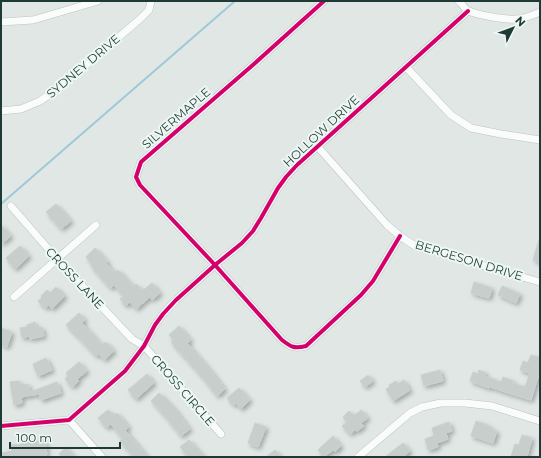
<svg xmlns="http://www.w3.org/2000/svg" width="541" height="458" viewBox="0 0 541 458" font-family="Montserrat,sans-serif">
	<defs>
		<filter id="shadow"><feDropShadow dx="2.5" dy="2.5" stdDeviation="2" flood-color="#0004"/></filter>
	</defs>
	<rect width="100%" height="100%" fill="#e0e7e5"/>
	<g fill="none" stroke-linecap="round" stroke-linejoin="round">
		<path stroke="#9ec9d8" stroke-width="2" d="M1 204 235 1"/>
	</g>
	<g fill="#c7cecc" stroke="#c9d0ce" filter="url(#shadow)">
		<path d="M56 204 71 221 61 229 46 212Z"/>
		<path d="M1 225 11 236 1 244Z"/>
		<path d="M539 240 540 241V262L533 260Z"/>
		<path d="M20 246 29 256 15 269 6 258Z"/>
		<path d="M95 248 108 262 106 263 115 273 118 270 134 287 136 284 142 291 152 283 160 293 152 300 150 297 136 309 130 302 126 306 120 299 124 296 114 285 110 288 91 266 92 264 86 257Z"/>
		<path d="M474 282 492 288 489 298 471 293Z"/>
		<path d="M502 286 520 294 516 303 498 295Z"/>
		<path d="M56 287 65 296 52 309 49 305 45 308 38 301 42 298 41 296 47 290 50 293Z"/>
		<path d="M79 313 85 320 82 323 102 345 106 342 114 351 104 360 99 354 96 356 80 339 66 325Z"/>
		<path d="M35 322 36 328 42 327 44 336 30 339 29 336 22 338 20 328 27 327V325Z"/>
		<path d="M179 326 191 340 187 343 206 365 225 389 217 396 203 378 171 342 174 340 169 335Z"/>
		<path d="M1 328 12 332 7 347 1 344Z"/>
		<path d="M531 355 540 358V371L531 400 508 393 490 387 489 388 470 381 473 372 478 374 479 370 486 373 485 376 501 382 503 377 513 381 512 383 525 387 530 373 520 370 523 361 528 363Z"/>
		<path d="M46 358 52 370 38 376 33 364Z"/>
		<path d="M79 362 87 371 77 379 79 381 72 387 65 379 68 376 66 373Z"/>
		<path d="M440 370 443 381 424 386 421 375Z"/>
		<path d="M147 374 154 383 136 399 128 390Z"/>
		<path d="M368 375 373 381 365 387 360 381Z"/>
		<path d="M404 380 410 390 393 401 386 389 390 387 389 385 396 381 398 384Z"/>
		<path d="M19 381 20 385 28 384 30 392 57 382 61 393 41 400 39 394 21 397 22 403 14 405 10 382Z"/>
		<path d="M239 388 250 400 241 409 236 403 233 405 227 398Z"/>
		<path d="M159 393 174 408 190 429 181 436 168 420H169L151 401Z"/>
		<path d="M108 410 114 416 117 413 129 427 125 430 148 457H134L120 441 123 439 111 424 107 428 98 418Z"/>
		<path d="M361 410 368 418 361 423 364 426 357 431 355 430 350 434 342 426 347 422 343 417 349 411 354 416Z"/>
		<path d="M476 421 490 426 489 428 497 431 493 443 471 436Z"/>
		<path d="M449 422 452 431 446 433 448 439 437 443 438 447 428 450 425 439 434 436 432 428Z"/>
		<path d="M255 423 266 427 258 447 248 443Z"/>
		<path d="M522 435 532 438 527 457H511L515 444 519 445Z"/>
		<path d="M333 436 341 446 335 452 333 450 324 457 318 450Z"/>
		<path d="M45 440 47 455 36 457H1V453L12 451 11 445 20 444Z"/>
		<path d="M189 440 204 457H189L180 447Z"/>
		<path d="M403 443 410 451 403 457H385Z"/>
		<path d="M66 447 74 457H62L59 454Z"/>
		<path d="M275 450 281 457H266Z"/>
	</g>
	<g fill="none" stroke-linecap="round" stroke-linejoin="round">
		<g stroke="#bdc4c2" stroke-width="8">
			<g id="street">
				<path d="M324 1 254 64 141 162 136 177 140 185 215 265 282 340C291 347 294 349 306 346L361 295 373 281 400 236"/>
				<path d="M459 1C462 4 464 8 467 10 475 15 507 20 516 19 524 19 533 15 540 12"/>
				<path d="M1 22 33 20 98 1"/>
				<path d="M406 67 451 115 471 128 501 134 540 140"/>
				<path d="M1 111 21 109 40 101 59 88 140 19 149 10 151 1"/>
				<path d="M318 147 387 225 400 236 415 246 540 282"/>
				<path d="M11 206 57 259 132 339 144 346 221 434"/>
				<path d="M14 297 96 225"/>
				<path d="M69 420 102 457"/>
				<path d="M1 426 69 420 125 371 144 346 155 325 163 314 176 300 215 265 242 243 253 231 261 218 278 188 286 177 297 165 468 11"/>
				<path d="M358 457 410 413 422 407 441 403H465L492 406 540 421"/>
			</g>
		</g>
		<use href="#street" stroke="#fafbfb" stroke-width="7"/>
		<g stroke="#edf7f3" stroke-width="6">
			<g id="cycleway">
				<path d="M324 1 254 64 141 162 136 177 140 185 215 265 282 340C291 347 294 349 306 346L361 295 373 281 400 236"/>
				<path d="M1 426 69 420 125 371 144 346 155 325 163 314 176 300 215 265 242 243 253 231 261 218 278 188 286 177 297 165 468 11"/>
			</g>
		</g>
		<use href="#cycleway" stroke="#d6006c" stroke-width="4"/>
	</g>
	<g text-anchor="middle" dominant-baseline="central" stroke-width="4" stroke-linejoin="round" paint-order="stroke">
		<g font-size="12" fill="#1e3a36" stroke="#edf7f3">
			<text transform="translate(83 66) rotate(-40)">SYDNEY DRIVE</text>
			<text transform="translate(176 118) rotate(-41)">SILVERMAPLE</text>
			<text transform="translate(321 131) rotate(-43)">HOLLOW DRIVE</text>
			<text transform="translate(469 260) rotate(17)">BERGESON DRIVE</text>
			<text transform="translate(75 278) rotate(47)">CROSS LANE</text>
			<text transform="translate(183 390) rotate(49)">CROSS CIRCLE</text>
		</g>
	</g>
	<rect width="541" height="458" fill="none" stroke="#1e3a36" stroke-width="4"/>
	<g transform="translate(513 28) rotate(48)" stroke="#edf7f3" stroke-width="3" paint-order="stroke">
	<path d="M0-3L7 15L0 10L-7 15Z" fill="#1e3a36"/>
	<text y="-6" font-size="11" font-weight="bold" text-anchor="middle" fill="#1e3a36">N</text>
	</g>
	<path d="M10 442v6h110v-6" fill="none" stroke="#1e3a36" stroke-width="2"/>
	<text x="16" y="442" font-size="12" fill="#1e3a36" stroke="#edf7f3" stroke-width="3" paint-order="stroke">100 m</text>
</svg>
